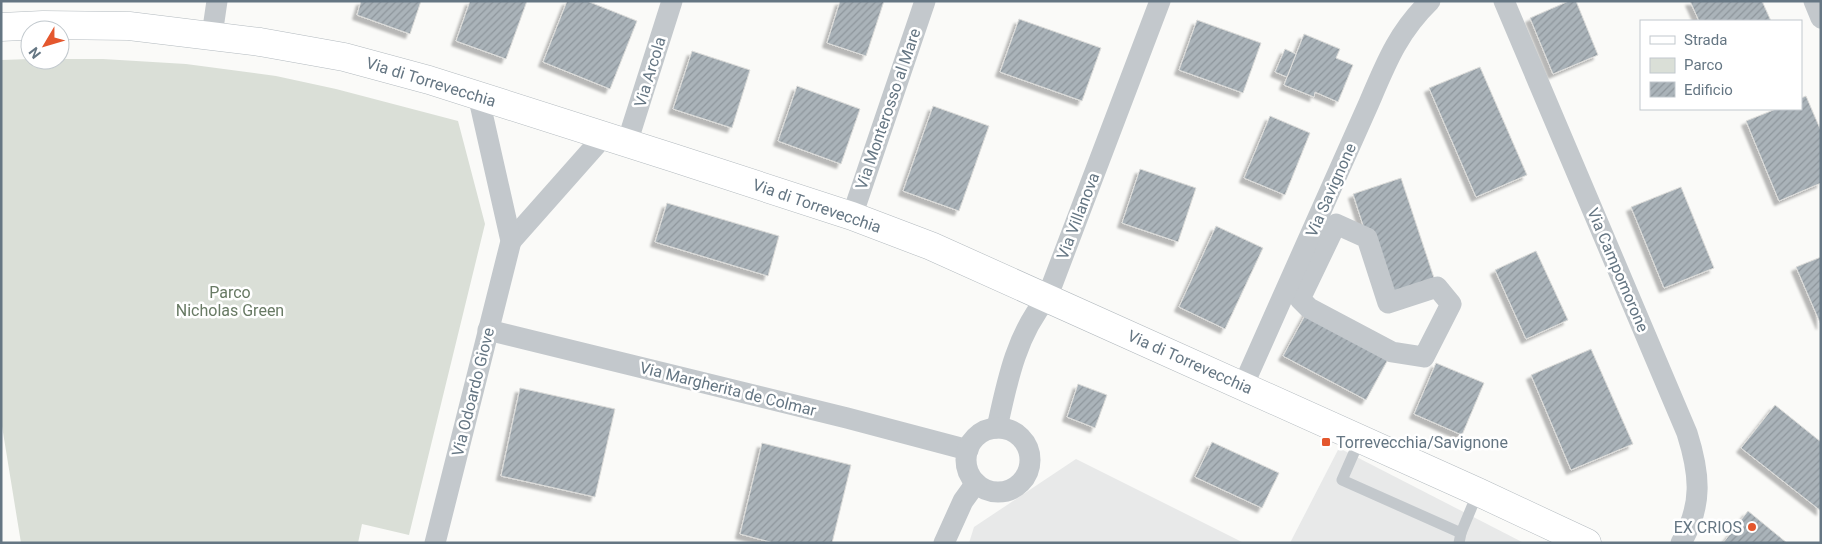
<svg xmlns="http://www.w3.org/2000/svg" width="1822" height="544" viewBox="0 0 1822 544" font-family="Roboto,sans-serif">
	<defs>
		<pattern id="building-hatch" width="6" height="6" patternUnits="userSpaceOnUse" patternTransform="scale(1.25)"><rect width="6" height="6" fill="#aab3b9"/><path d="M-1 1l2-2M0 6l6-6M5 7l2-2" fill="none" stroke="#8e969c"/></pattern>
		<filter id="shadow"><feDropShadow dx="-4.5" dy="4.5" stdDeviation="1" flood-color="#0004"/></filter>
	</defs>
	<rect width="100%" height="100%" fill="#fafaf8"/>
	<g fill="#e8e9e9">
		<path d="M1339 448 1524 543H1290Z"/>
		<path d="M1076 459 1244 543H969L974 527Z"/>
	</g>
	<path fill="#dadfd7" d="M30 59H103L186 64 276 76 336 89 458 121 485 224 409 535 362 524 358 543H21L1 420V60Z"/>
	<g fill="url(#building-hatch)" stroke="#dcdcda" filter="url(#shadow)">
		<path d="M361 1H421L410 34 357 15Z"/>
		<path d="M470 1H527L506 59 456 41Z"/>
		<path d="M567 1H587L637 21 610 89 543 62Z"/>
		<path d="M840 1H884L866 56 827 43Z"/>
		<path d="M1569 1H1576L1598 55 1553 74 1530 18Z"/>
		<path d="M1690 1H1762L1771 21H1699Z"/>
		<path d="M1019 19 1101 48 1082 101 1000 72Z"/>
		<path d="M1197 20 1261 43 1243 93 1179 70Z"/>
		<path d="M1304 34 1340 49 1336 58 1353 65 1338 102 1315 92 1314 97 1284 85Z"/>
		<path d="M1285 49 1296 54 1287 77 1275 72Z"/>
		<path d="M692 51 750 70 732 128 673 109Z"/>
		<path d="M1480 67 1527 175 1476 197 1429 88Z"/>
		<path d="M797 86 860 109 841 164 778 141Z"/>
		<path d="M1806 96 1821 131V183L1779 201 1746 121 1776 109H1801V98Z"/>
		<path d="M933 106 989 126 959 211 903 191Z"/>
		<path d="M1270 116 1310 133 1285 195 1244 178Z"/>
		<path d="M1140 169 1196 188 1178 242 1122 223Z"/>
		<path d="M1401 178 1437 287 1388 303 1353 194Z"/>
		<path d="M1681 187 1714 268 1664 288 1631 207Z"/>
		<path d="M667 203 779 236 768 276 655 242Z"/>
		<path d="M1216 226 1263 248 1225 329 1179 307Z"/>
		<path d="M1536 251 1568 320 1526 339 1495 270Z"/>
		<path d="M1821 257V325L1796 267Z"/>
		<path d="M1309 308 1392 352 1366 400 1283 356Z"/>
		<path d="M1591 349 1633 444 1571 470 1531 375Z"/>
		<path d="M1436 363 1484 383 1462 435 1414 414Z"/>
		<path d="M1078 384 1107 395 1095 428 1067 417Z"/>
		<path d="M520 388 615 409 595 497 501 476Z"/>
		<path d="M1775 405 1821 442V511L1741 448Z"/>
		<path d="M1212 442 1279 473 1262 508 1195 477Z"/>
		<path d="M762 443 851 465 832 543H774L740 534Z"/>
		<path d="M1748 511 1787 543H1723Z"/>
	</g>
	<g fill="none" stroke-linecap="round" stroke-linejoin="round">
		<g stroke="#b3babf" stroke-width="29">
			<path id="secondary" d="M1 27 43 25 129 26 260 42 344 57 429 80 674 158 852 216 931 246 1478 492 1587 543"/>
		</g>
		<g stroke="#c3c8cc" stroke-width="11">
			<path d="M1360 439 1342 480 1461 533"/>
			<path d="M1459 543 1461 533 1478 492"/>
		</g>
		<g stroke="#c3c8cc" stroke-width="21">
			<path d="M1504 1 1687 433C1700 474 1703 505 1681 543"/>
			<path d="M1814 1 1821 18"/>
			<path d="M212 35 217 1"/>
			<path d="M627 143 672 1"/>
			<path d="M852 216 925 1"/>
			<path d="M1336 224 1367 238 1388 303 1437 287 1451 304 1424 357 1392 352 1309 308 1300 299Z"/>
			<path d="M511 241 604 136"/>
			<path d="M488 330 847 418 968 450"/>
			<path d="M1243 386 1369 103C1386 63 1398 32 1430 1"/>
			<path d="M997 428C1007 382 1016 335 1047 298L1160 1"/>
			<circle cx="998" cy="460" r="32"/>
			<path d="M435 543 511 241 478 95"/>
			<path d="M944 543 963 501 976 483"/>
		</g>
		<use href="#secondary" stroke="#fff" stroke-width="28"/>
	</g>
	<g fill="#e4572e" stroke="#fff" stroke-width="2">
		<rect x="1321" y="437" width="10" height="10" rx="2.5"/>
		<circle cx="1752" cy="527" r="5"/>
	</g>
	<g text-anchor="middle" dominant-baseline="central" stroke-width="5" stroke-linejoin="round" paint-order="stroke">
		<g font-size="16" fill="#657683" stroke="#fff">
			<text transform="translate(650 72) rotate(-73)">Via Arcola</text>
			<text transform="translate(431 82) rotate(17)">Via di Torrevecchia</text>
			<text transform="translate(888 109) rotate(-71)">Via Monterosso al Mare</text>
			<text transform="translate(1331 190) rotate(-66)">Via Savignone</text>
			<text transform="translate(817 206) rotate(19)">Via di Torrevecchia</text>
			<text transform="translate(1078 216) rotate(-69)">Via Villanova</text>
			<text transform="translate(1618 270) rotate(67)">Via Campomorone</text>
			<text transform="translate(1190 362) rotate(24)">Via di Torrevecchia</text>
			<text transform="translate(728 389) rotate(14)">Via Margherita de Colmar</text>
			<text transform="translate(473 392) rotate(-76)">Via Odoardo Giove</text>
		</g>
		<g font-size="16" fill="#687a64" stroke="#fff">
			<text x="230" y="292">Parco<tspan x="230" dy="18">Nicholas Green</tspan></text>
		</g>
		<g font-size="16" fill="#657683" stroke="#fff" text-anchor="start">
			<text x="1336" y="442">Torrevecchia/Savignone</text>
			<text x="1742" y="527" text-anchor="end">EX CRIOS</text>
		</g>
	</g>
	<rect width="1822" height="544" fill="none" stroke="#657683" stroke-width="5"/>
	<rect x="1640" y="20" width="162" height="90" fill="#ffffff" stroke="#c1c8cd"/>
	<rect x="1650" y="36" width="25" height="8" fill="#ffffff" stroke="#c1c8cd"/>
	<text x="1684" y="45" font-size="15" fill="#657683">Strada</text>
	<rect x="1650" y="58" width="25" height="15" fill="#dadfd7" stroke="#c1c8cd"/>
	<text x="1684" y="70" font-size="15" fill="#657683">Parco</text>
	<rect x="1650" y="82" width="25" height="15" fill="url(#building-hatch)" stroke="#c1c8cd"/>
	<text x="1684" y="95" font-size="15" fill="#657683">Edificio</text>
	<g transform="translate(45 45) rotate(232)"><circle r="24" fill="#ffffff" stroke="#c1c8cd"/>
	<path d="M0-4L9 19L0 12L-9 19Z" fill="#e4572e"/>
	<text y="-8" font-size="14" font-weight="bold" text-anchor="middle" fill="#657683">N</text>
	</g>
</svg>
